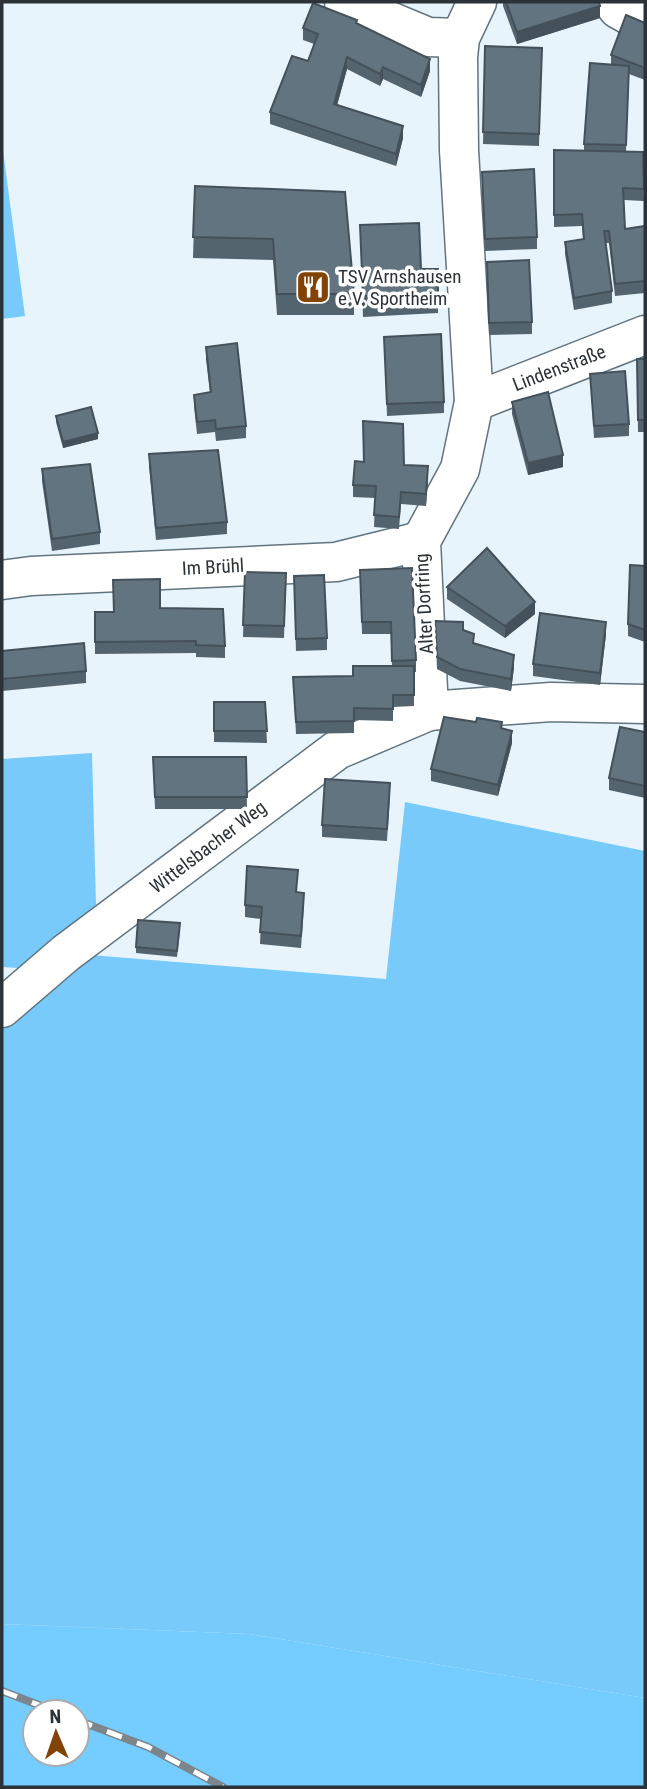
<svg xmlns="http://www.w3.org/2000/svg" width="647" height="1789" viewBox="0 0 647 1789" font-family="'Roboto Condensed',sans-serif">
	<rect width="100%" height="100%" fill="#e7f4fc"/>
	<g fill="#78cafa">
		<path d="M2 143 25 316 2 319Z"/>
		<path d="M92 753 96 905 18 968 2 967V759Z"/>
		<path d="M405 802 645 851V1698L250 1634 2 1624V1008L66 953 386 979Z"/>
	</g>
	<path fill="#74ccff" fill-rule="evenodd" d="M2 1624 250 1634 645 1698V1787H2ZM35 1712H77V1754H35Z"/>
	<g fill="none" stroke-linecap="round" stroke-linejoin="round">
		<g stroke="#61747f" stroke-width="41">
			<g id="minor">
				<path d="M344 2 428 37 460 38"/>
				<path d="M477 2 460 38 458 57 459 150 474 402 460 469 421 541 429 711 551 702 645 704"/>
				<path d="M613 2 618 9 645 24"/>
				<path d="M474 402 645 335"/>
				<path d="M2 580 31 576 336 562 421 541"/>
				<path d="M2 1008 66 953 337 750 429 711"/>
			</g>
		</g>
		<use href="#minor" stroke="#fff" stroke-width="38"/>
		<g stroke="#7b858b" stroke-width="8">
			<g id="rail">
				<path d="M2 1691 57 1712"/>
				<path d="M77 1720 148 1747 223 1787"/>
			</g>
		</g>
		<use href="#rail" stroke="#fff" stroke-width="5" stroke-dasharray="16" stroke-linecap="butt"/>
	</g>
	<g fill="#54646e">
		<path d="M503 2H599L600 18 517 44 503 6Z"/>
		<path d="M645 23V80L629 74 626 151 643 152 644 201 624 200 625 229 645 230V293L615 296 609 243H605L612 291V303L574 310 565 254V242L583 239 582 226 554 227V150L584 151V144L611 65V55Z"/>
		<path d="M357 24 430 71 421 97 383 79 380 86 347 69 337 105 403 138 396 166 270 124V112L308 61 314 44 303 40V28Z"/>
		<path d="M485 46 542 48 539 146 483 144Z"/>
		<path d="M482 184 537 237V249L485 251Z"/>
		<path d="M195 186 354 294V315H277L273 260 193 258Z"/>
		<path d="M360 225 438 293V313L363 317Z"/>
		<path d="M487 274 532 322V334L489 335Z"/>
		<path d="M384 337 444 402V413L387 416Z"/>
		<path d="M206 347 246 426V438L216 441 215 432 197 434 194 406V395L210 393 206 359Z"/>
		<path d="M637 359H645V432H638Z"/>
		<path d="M590 374 629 424V436L594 438Z"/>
		<path d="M512 402 563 467 528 475 512 414Z"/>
		<path d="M56 416 98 439 63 448 56 422Z"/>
		<path d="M149 454 227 522V534L156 540 149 466Z"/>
		<path d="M404 465 428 478 426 506 401 504 399 529 374 527 375 498 353 497V485Z"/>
		<path d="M42 469 100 532V544L52 551 42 481Z"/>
		<path d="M645 566V642L628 636V624Z"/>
		<path d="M360 570 416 660V672H414V706L393 707V721L354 720V733L296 734 293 677 353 676 392 666 391 634H362Z"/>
		<path d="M245 572 286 573 284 638 243 637Z"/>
		<path d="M447 587 535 614 505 638 447 599Z"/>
		<path d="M294 588 327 638V650L296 651Z"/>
		<path d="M160 608 225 646V658L196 657V653L95 654V612H114Z"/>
		<path d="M435 621 463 630 474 644 514 667 511 691 460 681 437 669Z"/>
		<path d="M606 634 600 685 533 676V664Z"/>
		<path d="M2 651 86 671V683L2 691Z"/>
		<path d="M214 702H265L267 743 214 742Z"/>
		<path d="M502 729 512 743 498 796 431 781V769Z"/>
		<path d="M645 732V798L609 790V778Z"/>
		<path d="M153 757H246L247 809H155Z"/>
		<path d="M390 795 387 841 322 837V825Z"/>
		<path d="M297 892 304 905 301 948 260 944 261 919 245 917V905Z"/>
		<path d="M180 929 177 957 136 953V947Z"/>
	</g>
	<g fill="#45515a">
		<path d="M600 6V18L517 44V32Z"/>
		<path d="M347 57V69L334 116V104Z"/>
		<path d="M430 59V71L421 97V85Z"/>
		<path d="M383 67V79L380 86V74Z"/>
		<path d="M403 126V138L396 166V154Z"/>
		<path d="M98 433V439L63 448V442Z"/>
		<path d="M563 455V467L528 475V463Z"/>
		<path d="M428 466V478L426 506V494Z"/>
		<path d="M535 602V614L505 638V626Z"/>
		<path d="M606 622V634L600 685V673Z"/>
		<path d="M514 655V667L511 691V679Z"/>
		<path d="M512 731V743L498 796V785Z"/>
	</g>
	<g fill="#627480" stroke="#45515a" stroke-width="2">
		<path d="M506 2H599L600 6 517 32Z"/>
		<path d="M313 3 357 20 356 23 430 59 421 85 383 67 380 74 347 57 334 104 403 126 396 154 270 112 292 56 308 61 318 34 303 28Z"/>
		<path d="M626 15 645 23V68L611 55Z"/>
		<path d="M485 46 542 48 539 134 483 132Z"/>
		<path d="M590 63 629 66 626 145 584 144Z"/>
		<path d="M554 150 643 152 644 189 623 188 625 229 645 226V281L615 284 609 231H604L612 291 574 298 565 242 584 239 582 214 554 215Z"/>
		<path d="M534 169 537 237 485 239 482 172Z"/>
		<path d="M195 186 345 192 354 294H277L273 239 193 237Z"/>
		<path d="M419 223 421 269H438V293L363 296 360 225Z"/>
		<path d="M529 260 532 322 489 323 487 262Z"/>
		<path d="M441 334 444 402 387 404 384 337Z"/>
		<path d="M237 343 246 426 216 429 215 420 197 422 194 395 211 392 206 347Z"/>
		<path d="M637 359H645V420H638Z"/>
		<path d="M625 371 629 424 594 426 590 374Z"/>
		<path d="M548 392 563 455 528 463 512 402Z"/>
		<path d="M91 407 98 433 63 442 56 416Z"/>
		<path d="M363 421 403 424 404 465 428 466 426 494 401 492 399 517 374 515 376 486 353 485 355 461 364 462Z"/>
		<path d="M218 450 227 522 156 528 149 454Z"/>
		<path d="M90 464 100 532 52 539 42 469Z"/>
		<path d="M487 548 535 602 505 626 447 587Z"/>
		<path d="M630 565 645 566V630L628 624Z"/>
		<path d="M412 568 416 660 392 661 391 622H362L360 570Z"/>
		<path d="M245 572 286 573 284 626 243 625Z"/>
		<path d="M324 575 327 638 296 639 294 576Z"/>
		<path d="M160 579V608L223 609 225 646 196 645V641L95 642V612H114L113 580Z"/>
		<path d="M540 613 606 622 600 673 533 664Z"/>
		<path d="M435 621 463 622V630L474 634 473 643 514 655 511 679 460 669 437 657Z"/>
		<path d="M84 643 86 671 2 679V651Z"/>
		<path d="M353 666H414V695H393V709L354 708V721L296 722 293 677 353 676Z"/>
		<path d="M214 702H265L267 731H214Z"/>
		<path d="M444 717 476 722 477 718 502 722 501 728 512 731 498 785 431 769Z"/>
		<path d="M620 727 645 732V786L609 778Z"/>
		<path d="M153 757H246L247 797H155Z"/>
		<path d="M325 779 390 783 387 829 322 825Z"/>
		<path d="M247 866 298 870 296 892 304 893 301 936 260 932 262 907 245 905Z"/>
		<path d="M138 920 180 923 177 951 136 947Z"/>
	</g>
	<defs>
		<g id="restaurant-square" transform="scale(1.75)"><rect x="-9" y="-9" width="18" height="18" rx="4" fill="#824306" stroke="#fff"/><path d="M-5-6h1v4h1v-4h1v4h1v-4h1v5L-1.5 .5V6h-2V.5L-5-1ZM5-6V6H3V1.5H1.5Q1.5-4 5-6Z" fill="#fff"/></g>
	</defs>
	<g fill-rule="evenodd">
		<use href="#restaurant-square" x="313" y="287"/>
	</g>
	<g text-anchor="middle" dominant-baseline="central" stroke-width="7" stroke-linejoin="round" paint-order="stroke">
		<g font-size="19" fill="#2b3338" stroke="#fff" text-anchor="start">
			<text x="338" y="276">TSV Arnshausen<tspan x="338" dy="22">e.V. Sportheim</tspan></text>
		</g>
		<g font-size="19" fill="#2b3338" stroke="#fff">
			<text transform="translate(559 368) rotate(-21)">Lindenstraße</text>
			<text transform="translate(213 567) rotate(-3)">Im Brühl</text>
			<text transform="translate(424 604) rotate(-93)">Alter Dorfring</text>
			<text transform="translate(208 847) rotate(-37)">Wittelsbacher Weg</text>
		</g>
	</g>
	<rect width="647" height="1789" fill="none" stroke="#2b3338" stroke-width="7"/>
	<g transform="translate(56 1733) rotate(358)"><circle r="33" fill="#ffffff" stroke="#aaadaf" stroke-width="2"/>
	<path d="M0-5L12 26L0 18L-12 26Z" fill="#824306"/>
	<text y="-10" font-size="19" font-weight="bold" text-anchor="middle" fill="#2b3338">N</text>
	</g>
</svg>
